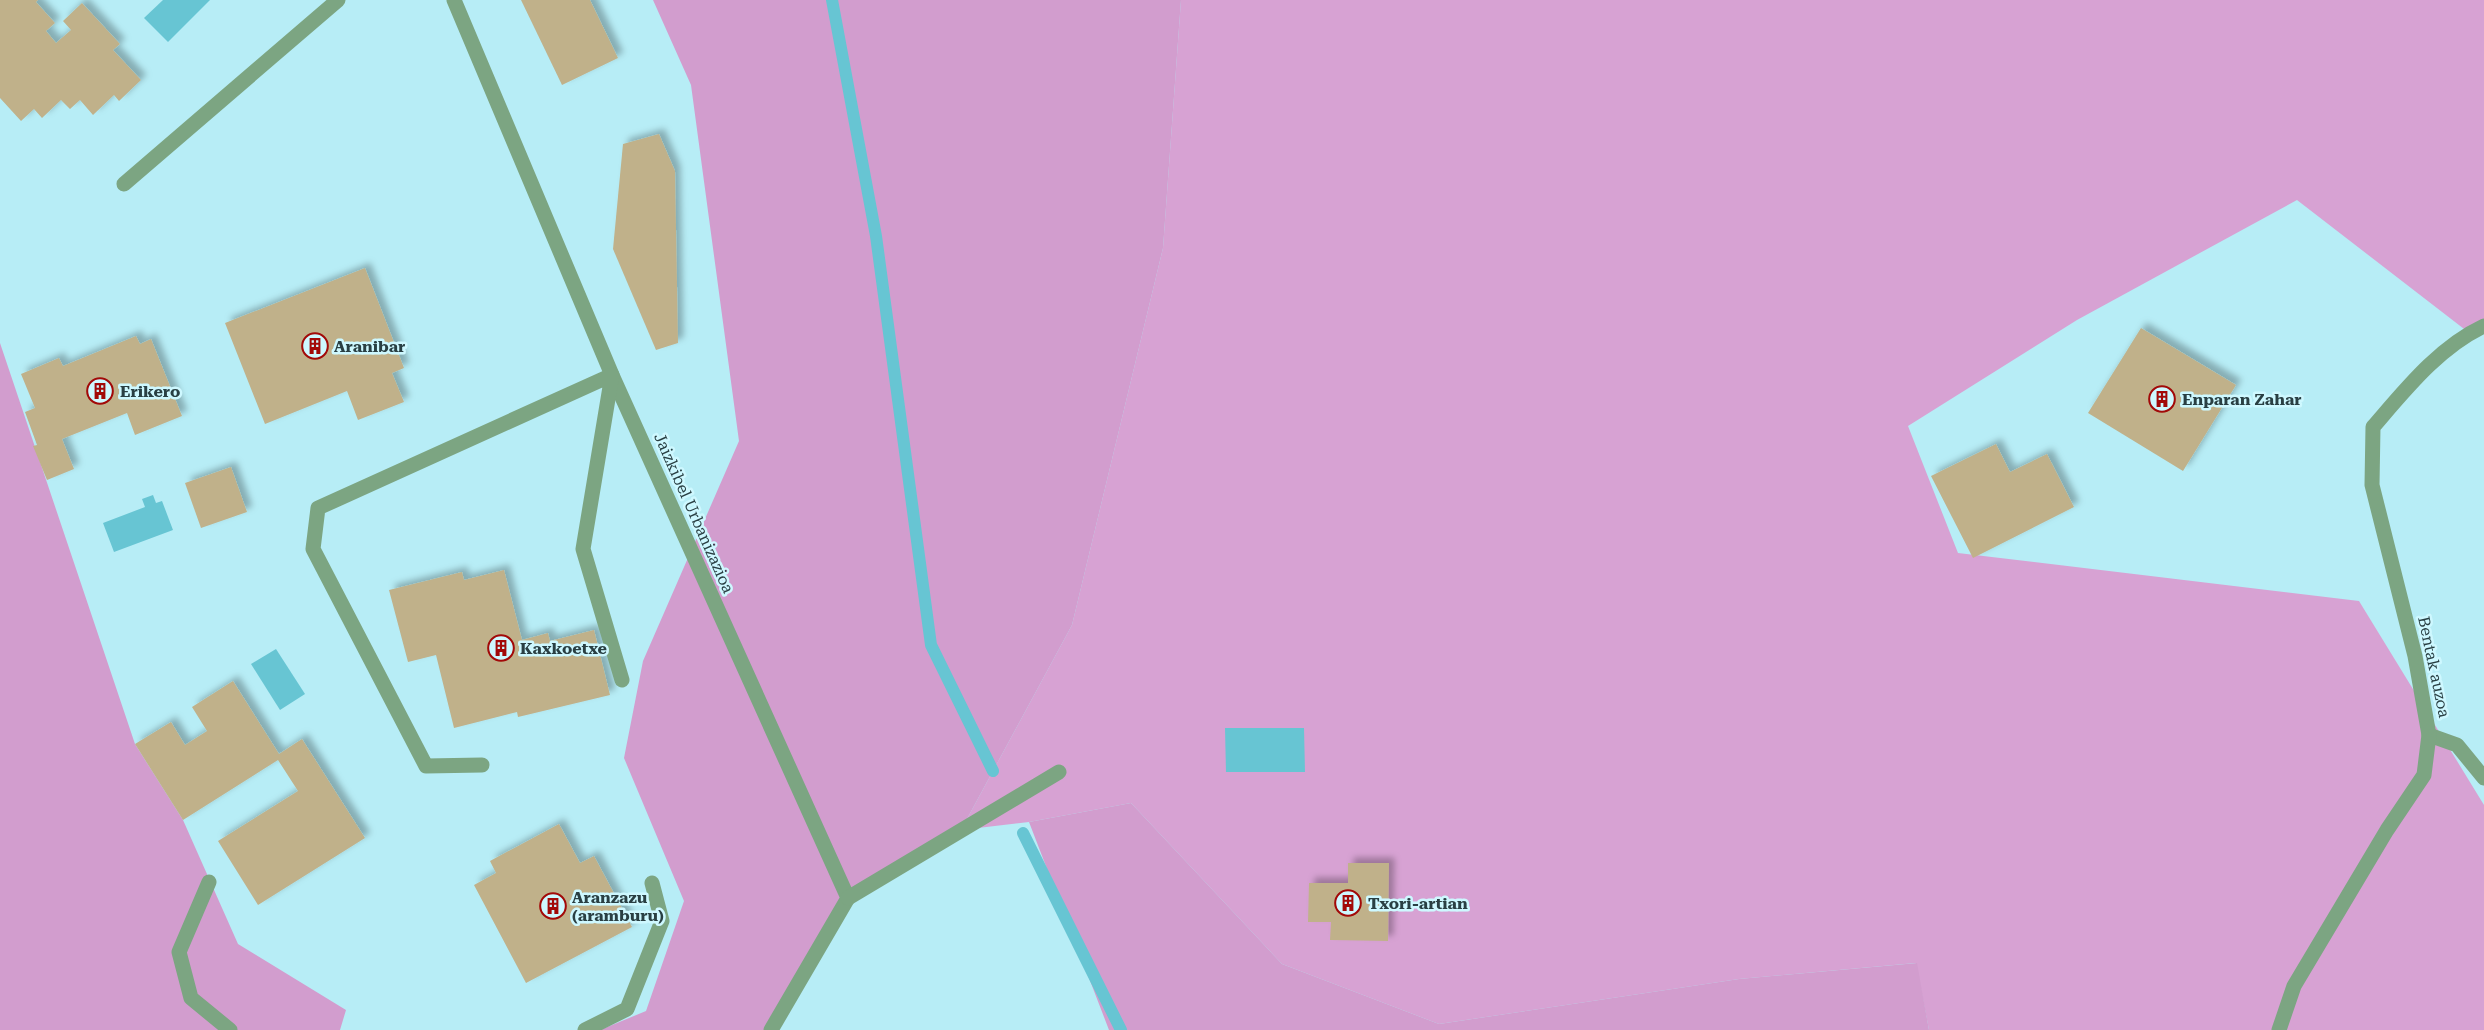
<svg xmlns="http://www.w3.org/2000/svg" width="2484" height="1030" viewBox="0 0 2484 1030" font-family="'Roboto Serif',serif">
	<defs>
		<filter id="shadow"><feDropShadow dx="5.5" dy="-5.5" stdDeviation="3" flood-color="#0004"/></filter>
	</defs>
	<rect width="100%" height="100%" fill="#b7edf6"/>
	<path fill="#d7a2d3" d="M1181 0H2484V328L2468 332 2297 200 2077 320 1908 426 1958 553 2359 601 2484 805V1030H1929L1916 963 1739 979 1439 1024 1282 964 1131 803 1029 822 961 830 1072 625 1163 248Z"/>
	<g fill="#d29dce">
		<path d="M653 0H1181L1163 248 1072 625 961 830 848 898 771 1030H600L646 1011 684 901 624 758 643 661 739 441 691 85Z"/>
		<path d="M0 343 135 744 183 820 238 944 346 1010 340 1030H0Z"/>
		<path d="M1131 803 1282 964 1439 1024 1739 979 1917 963 1929 1030H1109L1029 822Z"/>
	</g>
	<g fill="#67c5d3">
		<path d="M163 0H210L168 42 144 18Z"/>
		<path d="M153 495 156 503 162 501 173 530 114 552 103 523 145 507 142 499Z"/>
		<path d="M276 649 305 694 280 710 251 664Z"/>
		<path d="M1225 728H1304L1305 772H1226Z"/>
	</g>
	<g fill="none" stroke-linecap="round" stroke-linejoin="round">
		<g stroke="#67c5d3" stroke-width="12">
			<path d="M832 0 876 236 931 645 993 771"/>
			<path d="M1023 833 1121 1030"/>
		</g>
	</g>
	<g fill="#c0b18a" filter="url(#shadow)">
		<path d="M0 0H38L36 2 55 23 46 31 56 43 71 30 63 21 82 3 120 44 113 50 141 80 119 101 114 95 93 115 80 100 70 109 61 100 42 118 34 109 21 121 0 98Z"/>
		<path d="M521 0H590L618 58 562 85Z"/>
		<path d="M659 134 675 171 678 343 656 350 613 249 623 144Z"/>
		<path d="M365 268 404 368 392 373 404 402 358 420 347 391 265 424 225 323Z"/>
		<path d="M2141 328 2236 385 2183 471 2088 413Z"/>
		<path d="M136 336 140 344 151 339 182 416 135 435 127 413 62 439 74 469 47 480 33 446 37 445 25 412 35 408 21 374 59 358 63 366Z"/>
		<path d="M1996 444 2010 472 2047 454 2074 507 1973 558 1931 476Z"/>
		<path d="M231 467 247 512 201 528 185 483Z"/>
		<path d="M504 570 522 640 548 633 550 641 594 630 610 695 518 717 517 712 454 728 436 655 408 662 389 590 462 572 464 580Z"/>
		<path d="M233 681 279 754 302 739 365 838 258 905 218 841 298 791 278 760 183 820 135 744 171 722 185 745 207 731 192 707Z"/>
		<path d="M559 824 580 863 594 856 632 927 526 983 474 885 496 873 490 861Z"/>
		<path d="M1348 863H1389L1388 941 1330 940 1331 922H1308L1309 883H1348Z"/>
	</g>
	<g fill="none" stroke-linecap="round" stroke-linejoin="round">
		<g stroke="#7ca582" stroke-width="15">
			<path d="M454 0 612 375 848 898 771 1030"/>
			<path d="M124 184 338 0"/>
			<path d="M2429 735 2457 745 2484 778"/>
			<path d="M482 765 426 766 313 549 318 508 612 375 583 549 622 680"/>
			<path d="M209 882 179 952 191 998 230 1030"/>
			<path d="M848 898 1059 772"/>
			<path d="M585 1030 627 1009 662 921 652 883"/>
			<path d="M2279 1030 2294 986 2387 830 2424 775 2429 735 2415 656 2372 485 2373 427C2405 390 2439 347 2484 326"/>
		</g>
	</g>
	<defs>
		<g id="building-ring" transform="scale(1.35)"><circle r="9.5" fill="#cef8ff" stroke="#a20908" stroke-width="1.5"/><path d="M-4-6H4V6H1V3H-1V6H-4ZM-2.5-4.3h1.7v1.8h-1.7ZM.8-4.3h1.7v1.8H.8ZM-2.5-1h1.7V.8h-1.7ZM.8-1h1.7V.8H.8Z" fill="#a20908"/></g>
	</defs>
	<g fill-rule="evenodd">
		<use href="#building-ring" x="315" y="346"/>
		<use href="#building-ring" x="100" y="391"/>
		<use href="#building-ring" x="2162" y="399"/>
		<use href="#building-ring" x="501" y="648"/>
		<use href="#building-ring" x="1348" y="903"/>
		<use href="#building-ring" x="553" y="906"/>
	</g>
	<g text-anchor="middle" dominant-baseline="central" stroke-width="5" stroke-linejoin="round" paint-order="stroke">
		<g font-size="16" font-weight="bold" fill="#293f43" stroke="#cef8ff" text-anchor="start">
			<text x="334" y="346">Aranibar</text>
			<text x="120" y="391">Erikero</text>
			<text x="2182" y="399">Enparan Zahar</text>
			<text x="520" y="648">Kaxkoetxe</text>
			<text x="572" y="897">Aranzazu<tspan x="572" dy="18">(aramburu)</tspan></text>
			<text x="1368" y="903">Txori-artian</text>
		</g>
		<g font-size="16" fill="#293f43" stroke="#cef8ff">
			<text transform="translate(694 513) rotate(66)">Jaizkibel Urbanizazioa</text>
			<text transform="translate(2434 667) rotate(78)">Bentak auzoa</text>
		</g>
	</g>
</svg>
